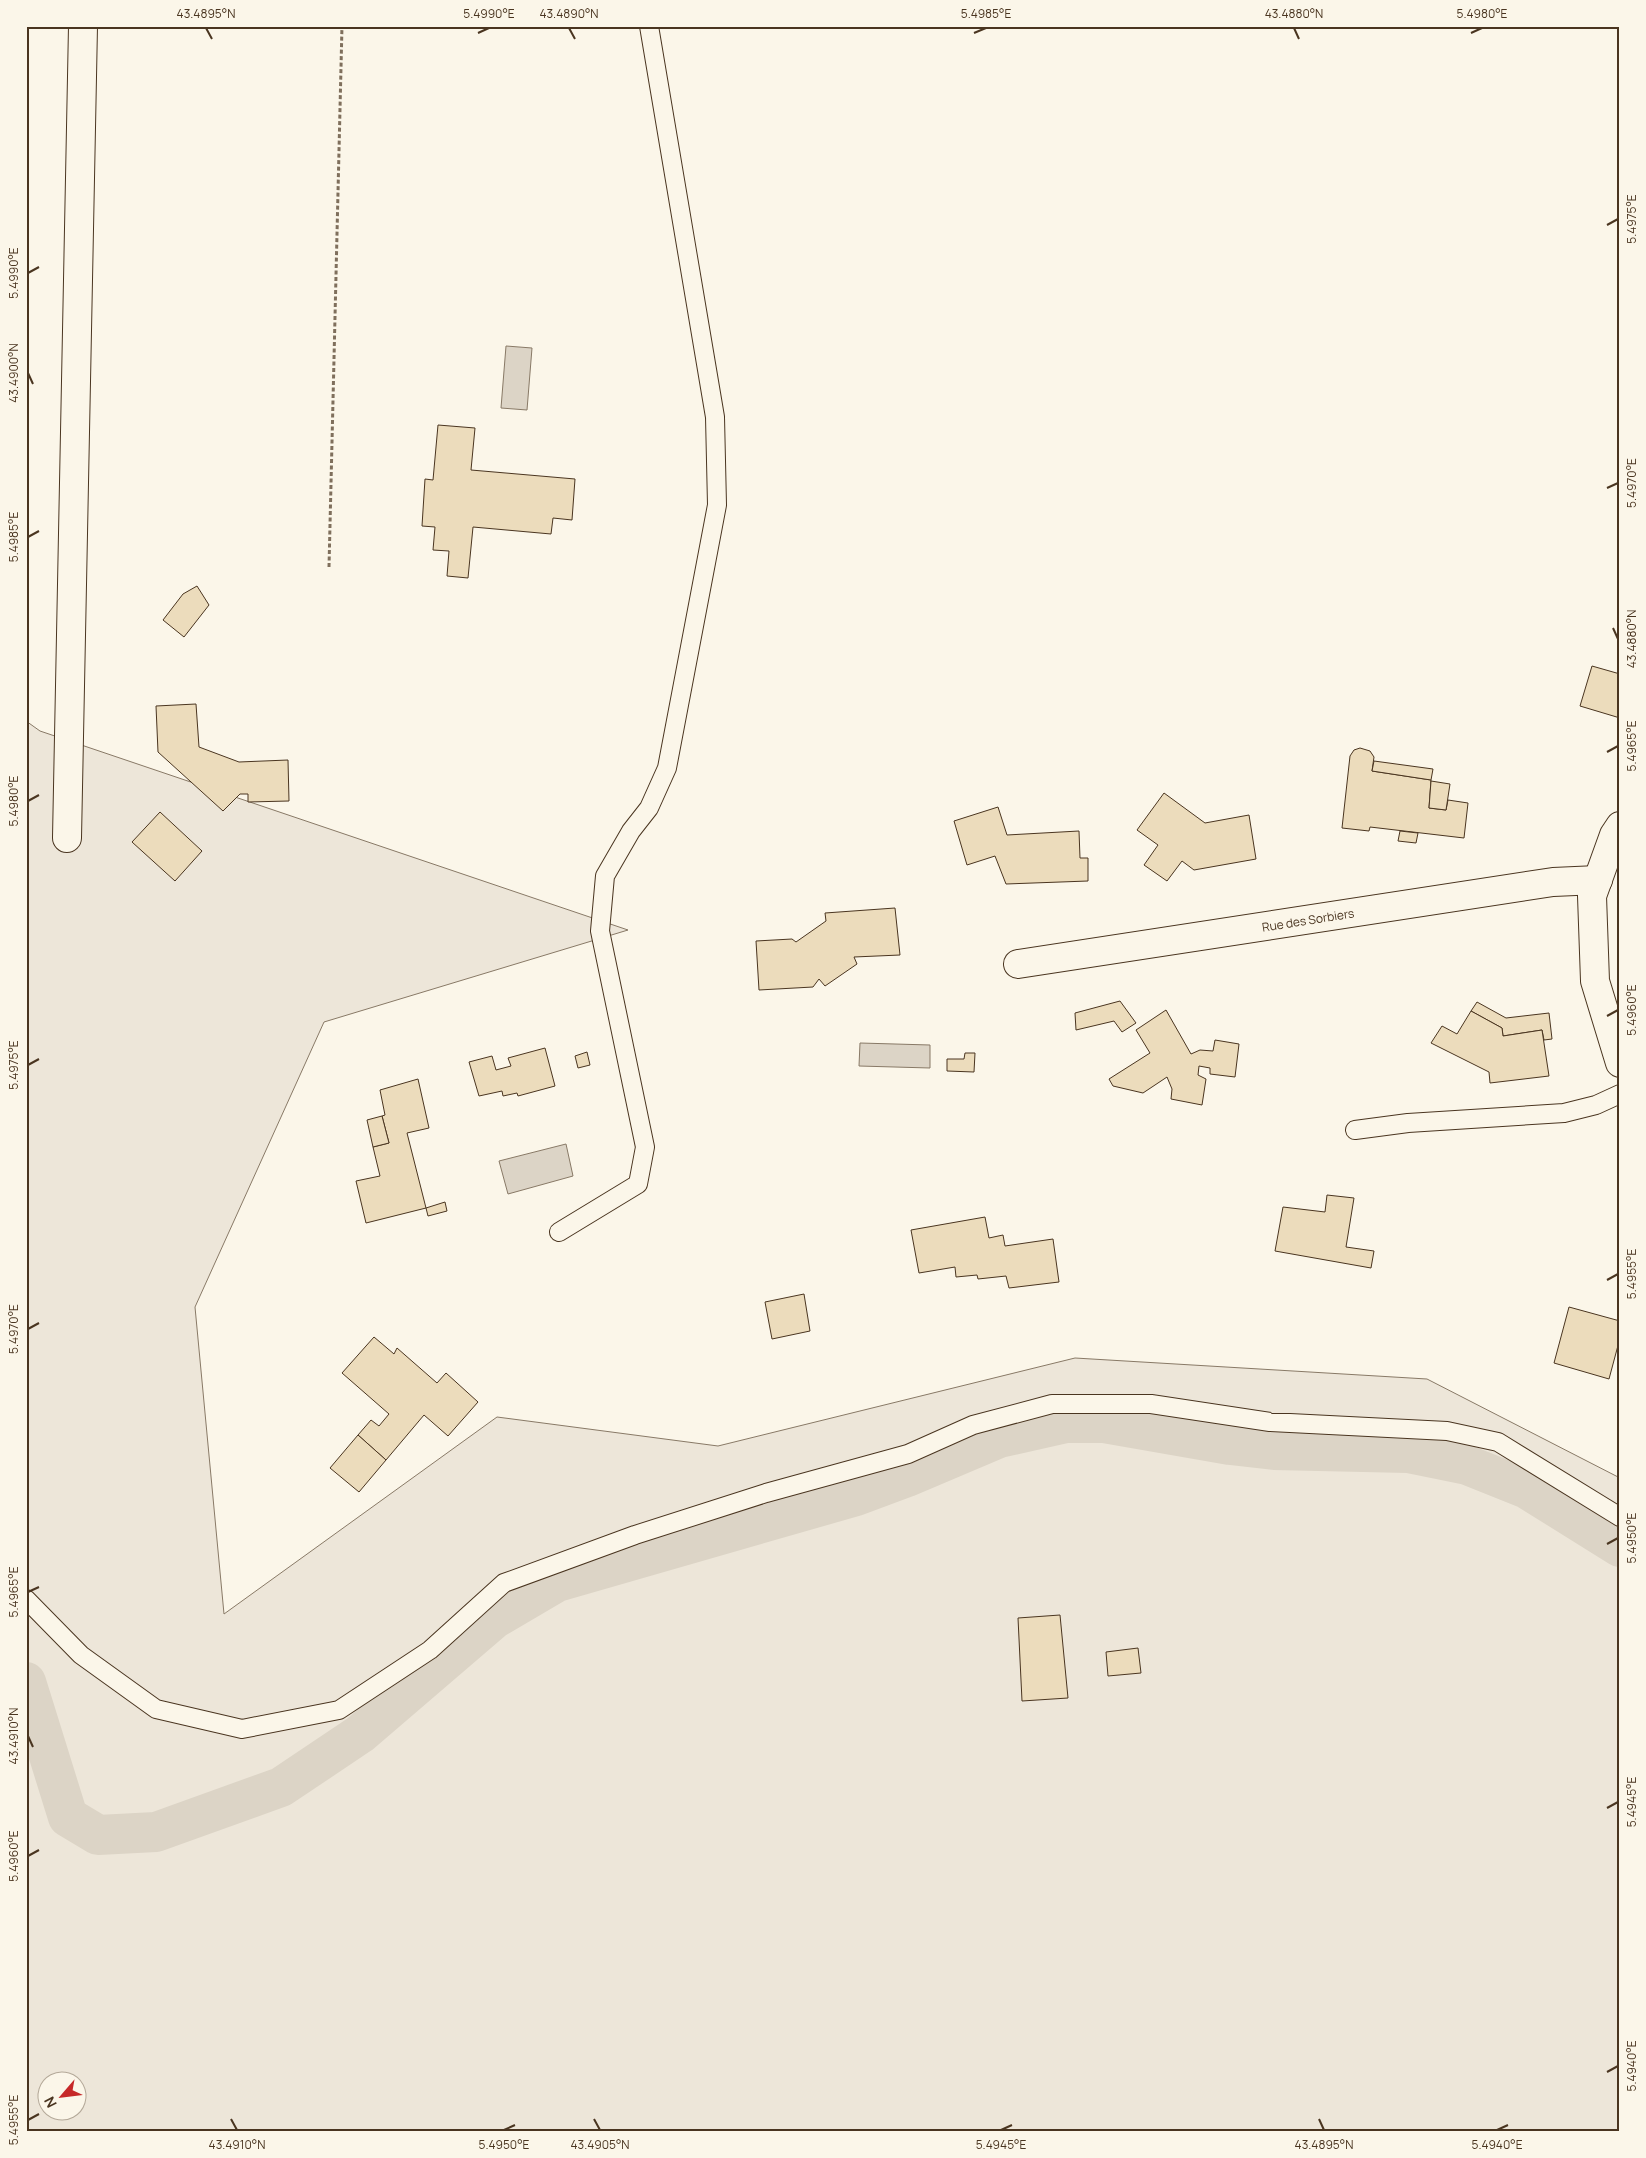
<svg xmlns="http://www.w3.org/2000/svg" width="1646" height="2158" viewBox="0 0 1646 2158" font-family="Manrope,sans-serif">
	<rect width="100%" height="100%" fill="#fbf6e9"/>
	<path fill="#ede6d9" stroke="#887966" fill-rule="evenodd" d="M26 721 40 731 628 930 324 1022 195 1307 224 1614 497 1417 718 1446 1075 1358 1427 1379 1620 1478V2132H26ZM48 2080H78V2110H48Z"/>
	<g fill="#dcd4c6" stroke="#887966">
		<path d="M506 346 532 348 527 410 501 408Z"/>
		<path d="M860 1043 930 1045V1068L859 1066Z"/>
		<path d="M566 1144 573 1176 508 1194 499 1161Z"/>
	</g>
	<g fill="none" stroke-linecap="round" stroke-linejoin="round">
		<path stroke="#dcd4c6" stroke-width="40" d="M26 1682 68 1817 98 1835 156 1832 281 1787 360 1734 494 1619 557 1582 856 1496 907 1477 999 1438 1066 1423H1104L1230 1445 1274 1450 1408 1453 1467 1465 1527 1489 1620 1547"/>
	</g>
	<g fill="#ecdcbc" stroke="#4a3520">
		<path d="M438 425 475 428 471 470 575 479 572 520 553 518 551 534 473 527 468 578 447 576 449 551 433 550 435 527 422 526 425 479 433 480Z"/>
		<path d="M197 586 209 605 184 637 163 620 183 594Z"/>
		<path d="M1592 666 1620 674V718L1580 706Z"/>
		<path d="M196 704 199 747 239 762 288 760 289 801 248 802V794H240L223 811 158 752 156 706Z"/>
		<path d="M1360 748 1370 751 1374 757 1372 771 1431 780 1429 808 1446 810 1448 800 1468 803 1464 838 1370 827 1369 831 1342 828 1350 756 1354 750Z"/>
		<path d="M1374 761 1433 769 1431 780 1372 771Z"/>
		<path d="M1431 781 1450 784 1446 810 1429 808Z"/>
		<path d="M1164 793 1205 823 1249 815 1256 859 1194 870 1182 861 1167 881 1144 865 1158 845 1137 830Z"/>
		<path d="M998 807 1007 835 1079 831 1080 858H1088V881L1006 884 995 856 967 865 954 821Z"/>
		<path d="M160 812 202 851 175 881 132 842Z"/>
		<path d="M1400 831 1418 833 1416 843 1398 841Z"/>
		<path d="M895 908 900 955 854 957 857 964 825 986 819 979 813 987 759 990 756 941 792 939 796 942 826 921 825 913Z"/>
		<path d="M1120 1001 1136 1023 1122 1032 1114 1021 1076 1030 1075 1013Z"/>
		<path d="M1477 1002 1506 1018 1549 1013 1552 1039 1544 1040 1542 1030 1503 1036 1502 1028 1471 1011Z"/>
		<path d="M1166 1010 1191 1054 1200 1050 1213 1051 1215 1040 1239 1044 1235 1077 1210 1074V1068L1199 1066 1198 1075 1206 1079 1202 1105 1171 1099 1172 1089 1167 1077 1143 1093 1113 1086 1109 1079 1150 1053 1136 1030Z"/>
		<path d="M1471 1011 1502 1028 1503 1036 1542 1030 1549 1076 1490 1083 1489 1072 1431 1043 1442 1026 1457 1034Z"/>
		<path d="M545 1048 555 1086 518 1096 517 1093 503 1096 502 1091 479 1096 469 1062 492 1056 496 1070 511 1066 508 1058Z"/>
		<path d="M587 1052 590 1065 578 1068 575 1056Z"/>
		<path d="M965 1053H975L974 1072 947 1071V1059H964Z"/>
		<path d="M418 1079 429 1128 407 1133 426 1208 366 1223 356 1181 380 1176 373 1147 389 1143 382 1116 385 1115 380 1090Z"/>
		<path d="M382 1116 389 1143 373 1147 367 1120Z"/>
		<path d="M1327 1195 1354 1198 1346 1247 1374 1251 1371 1268 1275 1251 1283 1207 1325 1212Z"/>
		<path d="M445 1202 447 1211 428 1216 426 1208Z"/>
		<path d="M985 1217 989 1238 1003 1235 1005 1246 1053 1239 1059 1282 1009 1288 1006 1276 978 1279 977 1275 956 1277 955 1267 919 1273 911 1230Z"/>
		<path d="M804 1294 810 1331 772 1339 765 1302Z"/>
		<path d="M1569 1307 1620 1321V1338L1609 1379 1554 1363Z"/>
		<path d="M374 1337 394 1354 397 1348 437 1383 446 1373 478 1402 448 1436 424 1415 386 1460 358 1435 371 1420 379 1426 389 1414 342 1373Z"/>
		<path d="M358 1435 386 1460 359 1492 330 1468Z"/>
		<path d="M1060 1615 1068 1698 1022 1701 1018 1618Z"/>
		<path d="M1138 1648 1141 1673 1108 1676 1106 1652Z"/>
	</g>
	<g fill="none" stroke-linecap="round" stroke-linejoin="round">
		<g stroke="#4a3520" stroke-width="20">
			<g id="service">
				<path d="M1355 1130 1408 1123 1564 1113 1596 1105 1620 1094"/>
				<path d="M559 1232 638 1184 645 1147 600 931 605 876 631 831 649 808 667 768 717 505 715 417 649 26"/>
				<path d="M26 1599 81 1655 156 1709 242 1729 339 1710 430 1650 504 1583 635 1535 766 1493 908 1454 973 1425 1052 1404H1151L1270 1422 1447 1431 1498 1442 1620 1517"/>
			</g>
		</g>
		<g stroke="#4a3520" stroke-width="30">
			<g id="minor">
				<path d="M1620 826 1614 835 1592 896 1595 981 1620 1063"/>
				<path d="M67 838 83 26"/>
				<path d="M1018 964 1553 882 1598 880"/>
			</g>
		</g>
		<path stroke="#7f6f5c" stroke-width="3" stroke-dasharray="4 2.5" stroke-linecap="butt" d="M329 567 342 26"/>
		<use href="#service" stroke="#fbf6e9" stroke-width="18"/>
		<use href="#minor" stroke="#fbf6e9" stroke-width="28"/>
	</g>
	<path fill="none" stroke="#4a3520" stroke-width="2" d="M206 28 212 39M569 28 575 39M1294 28 1299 39M478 33 489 28M974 33 986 28M1471 33 1482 28M1607 225 1618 219M28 273 39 267M28 373 33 384M1607 488 1618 483M28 537 39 531M1613 628 1618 639M1607 752 1618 746M28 801 39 795M1607 1016 1618 1010M28 1065 39 1059M1607 1280 1618 1274M28 1329 39 1323M1607 1544 1618 1538M28 1592 39 1587M28 1736 33 1747M1607 1808 1618 1802M28 1856 39 1850M1607 2072 1618 2066M231 2119 237 2130M594 2119 600 2130M1319 2119 1324 2130M28 2120 39 2114M504 2130 515 2125M1001 2130 1012 2125M1497 2130 1508 2125"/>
	<g text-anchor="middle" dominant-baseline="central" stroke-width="4" stroke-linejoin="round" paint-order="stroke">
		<g font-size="12" fill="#4a3520" stroke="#fbf6e9">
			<text transform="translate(1308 920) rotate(-9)">Rue des Sorbiers</text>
		</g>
	</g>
	<rect width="1646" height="2158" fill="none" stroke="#fbf6e9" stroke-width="55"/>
	<g transform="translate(62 2096) rotate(242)"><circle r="24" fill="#fbf6e9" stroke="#b4a999"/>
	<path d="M0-4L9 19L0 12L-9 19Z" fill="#c62828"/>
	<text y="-8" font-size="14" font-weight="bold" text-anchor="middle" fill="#4a3520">N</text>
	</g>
	<rect x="28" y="28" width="1590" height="2102" fill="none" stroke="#4a3520" stroke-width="2"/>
	<g font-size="12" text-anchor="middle" fill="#4a3520">
		<text x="206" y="18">43.4895°N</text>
		<text x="489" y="18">5.4990°E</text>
		<text x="569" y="18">43.4890°N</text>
		<text x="986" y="18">5.4985°E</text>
		<text x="1294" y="18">43.4880°N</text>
		<text x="1482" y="18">5.4980°E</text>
		<text transform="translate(1632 219) rotate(-90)" y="4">5.4975°E</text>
		<text transform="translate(14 273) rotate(-90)" y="4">5.4990°E</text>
		<text transform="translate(14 373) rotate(-90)" y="4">43.4900°N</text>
		<text transform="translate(1632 483) rotate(-90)" y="4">5.4970°E</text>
		<text transform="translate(14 537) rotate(-90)" y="4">5.4985°E</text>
		<text transform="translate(1632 639) rotate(-90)" y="4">43.4880°N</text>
		<text transform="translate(1632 746) rotate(-90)" y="4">5.4965°E</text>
		<text transform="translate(14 801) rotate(-90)" y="4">5.4980°E</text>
		<text transform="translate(1632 1010) rotate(-90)" y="4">5.4960°E</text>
		<text transform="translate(14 1065) rotate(-90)" y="4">5.4975°E</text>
		<text transform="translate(1632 1274) rotate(-90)" y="4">5.4955°E</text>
		<text transform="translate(14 1329) rotate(-90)" y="4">5.4970°E</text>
		<text transform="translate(1632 1538) rotate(-90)" y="4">5.4950°E</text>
		<text transform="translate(14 1592) rotate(-90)" y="4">5.4965°E</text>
		<text transform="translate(14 1736) rotate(-90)" y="4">43.4910°N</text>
		<text transform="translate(1632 1802) rotate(-90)" y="4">5.4945°E</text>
		<text transform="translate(14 1856) rotate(-90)" y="4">5.4960°E</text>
		<text transform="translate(1632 2066) rotate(-90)" y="4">5.4940°E</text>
		<text transform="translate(14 2120) rotate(-90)" y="4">5.4955°E</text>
		<text x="237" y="2149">43.4910°N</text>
		<text x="504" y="2149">5.4950°E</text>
		<text x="600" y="2149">43.4905°N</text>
		<text x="1001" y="2149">5.4945°E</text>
		<text x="1324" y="2149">43.4895°N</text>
		<text x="1497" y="2149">5.4940°E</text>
	</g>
</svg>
